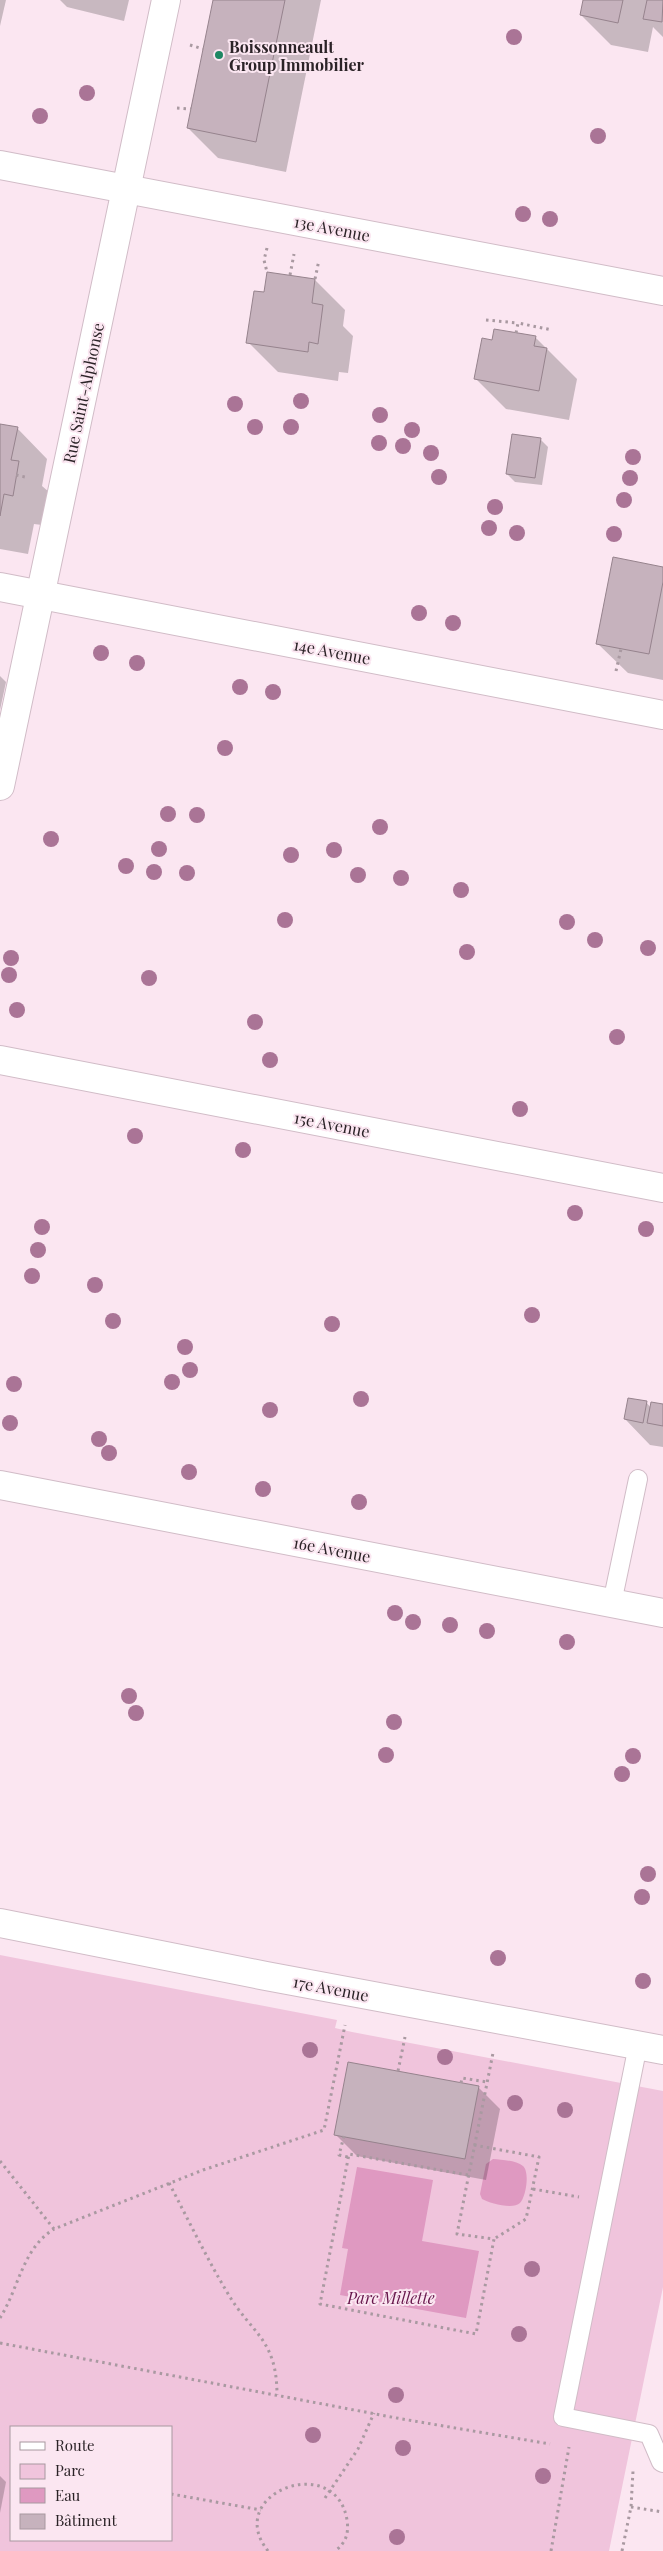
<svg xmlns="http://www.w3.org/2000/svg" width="663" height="2551" viewBox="0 0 663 2551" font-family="'Playfair Display',serif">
	<rect width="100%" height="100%" fill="#fbe6f1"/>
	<path fill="#f0c4dc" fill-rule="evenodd" d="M0 1955 337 2020 335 2028 352 2032 663 2091V2287L609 2551H0ZM11 2427H171V2540H11Z"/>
	<g fill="#df99c1">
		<path d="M493 2159C501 2160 516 2160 523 2166 530 2172 526 2197 520 2203 513 2210 489 2203 482 2199L480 2194 486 2164Z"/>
		<path d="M357 2167 433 2180 422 2241 479 2251 466 2318 340 2295 348 2249 342 2248Z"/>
	</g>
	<g fill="#0003">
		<path d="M0 0H6L0 26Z"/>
		<path d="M60 0H129L124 21 67 7Z"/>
		<path d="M214 0H321L286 172 218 158 188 128Z"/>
		<path d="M584 0H663V37L653 27 648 52 611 45 581 15Z"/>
		<path d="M315 280 345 310 343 326 353 336 348 373 339 372 338 381 278 372 248 342 265 294Z"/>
		<path d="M535 337 577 379 569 420 506 409 476 379 493 341Z"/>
		<path d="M0 425 17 428 47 459 42 486 49 492 42 525 34 524 28 554 0 549Z"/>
		<path d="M540 439 548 447 542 485 515 482 507 474Z"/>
		<path d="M663 568V680L628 673 597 643Z"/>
		<path d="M0 676 6 682 0 710Z"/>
		<path d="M646 1402 651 1408 663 1405V1447L650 1445 625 1419Z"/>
		<path d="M478 2087 500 2109 486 2180 357 2156 335 2134Z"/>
		<path d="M0 2476 6 2482 0 2513Z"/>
	</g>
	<g fill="#c6b2bd" stroke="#96838d">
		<path d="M213 0H285L256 142 187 128Z"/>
		<path d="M583 0H623L618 23 580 15Z"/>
		<path d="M647 0H663L662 22 643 19Z"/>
		<path d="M267 272 315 279 312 303 323 305 318 344 309 342 308 352 246 343 254 291 264 292Z"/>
		<path d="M494 329 536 336 534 346 547 348 539 391 474 379 482 338 492 340Z"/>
		<path d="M0 424 18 427 11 460 19 461 13 496 4 494 0 516Z"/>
		<path d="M512 434 541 438 535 478 506 474Z"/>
		<path d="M613 557 663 567V582L649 654 596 644Z"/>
		<path d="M628 1398 647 1401 643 1423 624 1419Z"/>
		<path d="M651 1402 663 1404V1426L647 1423Z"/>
		<path d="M348 2062 479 2086 465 2159 334 2135Z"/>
	</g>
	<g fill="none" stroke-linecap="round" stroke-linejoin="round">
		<g stroke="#d1bcc7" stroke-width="20">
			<g id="lane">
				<path d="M612 1603 638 1479"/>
				<path d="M638 2045 563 2417 649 2434 661 2462 663 2463"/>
			</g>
		</g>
		<g stroke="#d1bcc7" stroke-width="30">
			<g id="street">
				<path d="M0 165 663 291"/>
				<path d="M0 587 663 715"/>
				<path d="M0 786 166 0"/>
				<path d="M0 1060 663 1188"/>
				<path d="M0 1485 663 1613"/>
				<path d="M0 1923 266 1976 663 2050"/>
			</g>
		</g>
		<g stroke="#a999a1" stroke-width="3" stroke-dasharray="2.5 4" stroke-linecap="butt">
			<path d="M190 45 203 49"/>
			<path d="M177 108 191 109"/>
			<path d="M267 248 264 260 267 272"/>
			<path d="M290 275 294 254"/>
			<path d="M315 279 319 260"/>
			<path d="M486 320 518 323"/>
			<path d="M516 333 518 323 552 330"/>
			<path d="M16 475 25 477"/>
			<path d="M616 671 621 649"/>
			<path d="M398 2071 405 2037"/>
			<path d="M461 2083 462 2078 487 2082"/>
			<path d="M344 2136 339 2155 348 2157"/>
			<path d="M474 2145 539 2157 526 2219 494 2239"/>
			<path d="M0 2161 54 2229 203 2170 324 2130 345 2025"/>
			<path d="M468 2175 349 2154 320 2304 476 2334 494 2239 457 2234 493 2053"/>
			<path d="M169 2183C188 2219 206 2257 227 2292 251 2334 277 2338 277 2395"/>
			<path d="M533 2189 579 2197"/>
			<path d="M0 2318C19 2288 22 2249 54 2229"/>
			<path d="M0 2343 402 2419 550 2444"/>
			<path d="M171 2494 261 2510"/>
			<path d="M325 2498 358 2449 374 2413"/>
			<path d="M631 2507 663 2512"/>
			<path d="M268 2551C222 2493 336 2451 347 2520 349 2533 346 2543 335 2551"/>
			<path d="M551 2551 569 2447"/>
			<path d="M622 2551 631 2507 633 2471"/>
		</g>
		<use href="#lane" stroke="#fff" stroke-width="18"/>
		<use href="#street" stroke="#fff" stroke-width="28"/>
	</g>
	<g fill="#aa7496">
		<circle cx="514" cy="37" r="8"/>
		<circle cx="87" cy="93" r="8"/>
		<circle cx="40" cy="116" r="8"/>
		<circle cx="598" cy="136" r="8"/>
		<circle cx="523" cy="214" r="8"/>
		<circle cx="550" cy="219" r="8"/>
		<circle cx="301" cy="401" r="8"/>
		<circle cx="235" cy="404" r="8"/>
		<circle cx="380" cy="415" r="8"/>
		<circle cx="255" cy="427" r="8"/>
		<circle cx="291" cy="427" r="8"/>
		<circle cx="412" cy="430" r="8"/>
		<circle cx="379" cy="443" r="8"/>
		<circle cx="403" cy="446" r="8"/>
		<circle cx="431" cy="453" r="8"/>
		<circle cx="633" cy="457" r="8"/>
		<circle cx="439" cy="477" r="8"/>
		<circle cx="630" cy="478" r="8"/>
		<circle cx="624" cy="500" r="8"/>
		<circle cx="495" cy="507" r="8"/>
		<circle cx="489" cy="528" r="8"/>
		<circle cx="517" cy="533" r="8"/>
		<circle cx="614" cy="534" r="8"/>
		<circle cx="419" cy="613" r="8"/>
		<circle cx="453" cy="623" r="8"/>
		<circle cx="101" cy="653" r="8"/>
		<circle cx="137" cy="663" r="8"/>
		<circle cx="240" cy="687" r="8"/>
		<circle cx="273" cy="692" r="8"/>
		<circle cx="225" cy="748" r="8"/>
		<circle cx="168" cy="814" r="8"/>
		<circle cx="197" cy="815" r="8"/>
		<circle cx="380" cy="827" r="8"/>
		<circle cx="51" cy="839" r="8"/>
		<circle cx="159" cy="849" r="8"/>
		<circle cx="334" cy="850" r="8"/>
		<circle cx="291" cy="855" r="8"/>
		<circle cx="126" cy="866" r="8"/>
		<circle cx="154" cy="872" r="8"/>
		<circle cx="187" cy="873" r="8"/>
		<circle cx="358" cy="875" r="8"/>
		<circle cx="401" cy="878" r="8"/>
		<circle cx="461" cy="890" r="8"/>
		<circle cx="285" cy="920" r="8"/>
		<circle cx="567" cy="922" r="8"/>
		<circle cx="595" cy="940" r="8"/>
		<circle cx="648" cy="948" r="8"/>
		<circle cx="467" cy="952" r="8"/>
		<circle cx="11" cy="958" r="8"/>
		<circle cx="9" cy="975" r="8"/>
		<circle cx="149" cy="978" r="8"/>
		<circle cx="17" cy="1010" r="8"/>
		<circle cx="255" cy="1022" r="8"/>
		<circle cx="617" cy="1037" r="8"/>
		<circle cx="270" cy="1060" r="8"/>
		<circle cx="520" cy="1109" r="8"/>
		<circle cx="135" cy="1136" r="8"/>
		<circle cx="243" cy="1150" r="8"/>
		<circle cx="575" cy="1213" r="8"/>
		<circle cx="42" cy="1227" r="8"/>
		<circle cx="646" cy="1229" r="8"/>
		<circle cx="38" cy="1250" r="8"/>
		<circle cx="32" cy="1276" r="8"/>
		<circle cx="95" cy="1285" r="8"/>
		<circle cx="532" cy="1315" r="8"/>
		<circle cx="113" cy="1321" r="8"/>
		<circle cx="332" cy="1324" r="8"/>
		<circle cx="185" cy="1347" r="8"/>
		<circle cx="190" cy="1370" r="8"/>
		<circle cx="172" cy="1382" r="8"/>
		<circle cx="14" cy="1384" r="8"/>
		<circle cx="361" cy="1399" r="8"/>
		<circle cx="270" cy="1410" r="8"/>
		<circle cx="10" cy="1423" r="8"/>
		<circle cx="99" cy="1439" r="8"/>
		<circle cx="109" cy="1453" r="8"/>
		<circle cx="189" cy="1472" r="8"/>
		<circle cx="263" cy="1489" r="8"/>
		<circle cx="359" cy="1502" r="8"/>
		<circle cx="395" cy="1613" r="8"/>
		<circle cx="413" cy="1622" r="8"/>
		<circle cx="450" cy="1625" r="8"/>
		<circle cx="487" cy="1631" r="8"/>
		<circle cx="567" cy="1642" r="8"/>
		<circle cx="129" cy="1696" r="8"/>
		<circle cx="136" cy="1713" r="8"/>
		<circle cx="394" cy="1722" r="8"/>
		<circle cx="386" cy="1755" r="8"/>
		<circle cx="633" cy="1756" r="8"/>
		<circle cx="622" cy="1774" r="8"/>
		<circle cx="648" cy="1874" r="8"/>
		<circle cx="642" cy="1897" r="8"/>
		<circle cx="498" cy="1958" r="8"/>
		<circle cx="643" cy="1981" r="8"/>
		<circle cx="310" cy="2050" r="8"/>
		<circle cx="445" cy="2057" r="8"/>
		<circle cx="515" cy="2103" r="8"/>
		<circle cx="565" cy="2110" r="8"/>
		<circle cx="532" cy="2269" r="8"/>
		<circle cx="519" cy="2334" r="8"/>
		<circle cx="396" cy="2395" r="8"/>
		<circle cx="313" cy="2435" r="8"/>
		<circle cx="403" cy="2448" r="8"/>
		<circle cx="543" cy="2476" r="8"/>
		<circle cx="397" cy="2537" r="8"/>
	</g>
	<circle fill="#1e8763" stroke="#fbe6f1" stroke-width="2" cx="219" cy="55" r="5"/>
	<g text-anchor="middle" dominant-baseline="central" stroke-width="4" stroke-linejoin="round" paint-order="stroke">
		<g font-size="16" font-weight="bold" fill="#2b2327" stroke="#fbe6f1" text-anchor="start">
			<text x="229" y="46">Boissonneault<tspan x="229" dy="18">Group Immobilier</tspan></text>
		</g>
		<g font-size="16" fill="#2b2327" stroke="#fbe6f1">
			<text transform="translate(332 228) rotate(11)">13e Avenue</text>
			<text transform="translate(83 393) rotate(-78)">Rue Saint-Alphonse</text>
			<text transform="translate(332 651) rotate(11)">14e Avenue</text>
			<text transform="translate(332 1124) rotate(11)">15e Avenue</text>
			<text transform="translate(332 1549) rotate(11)">16e Avenue</text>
			<text transform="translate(331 1988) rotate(11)">17e Avenue</text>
		</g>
		<g font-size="16" font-style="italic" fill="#67174c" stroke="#fbe6f1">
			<text x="391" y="2297">Parc Millette</text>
		</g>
	</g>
	<rect x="10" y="2426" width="162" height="115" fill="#fbe6f1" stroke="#a898a0"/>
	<rect x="20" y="2442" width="25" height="8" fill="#ffffff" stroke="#a898a0"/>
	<text x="55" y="2451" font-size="15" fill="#2b2327">Route</text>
	<rect x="20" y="2464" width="25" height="15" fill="#f0c4dc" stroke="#a898a0"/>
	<text x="55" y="2476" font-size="15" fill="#2b2327">Parc</text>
	<rect x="20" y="2488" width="25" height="15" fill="#df99c1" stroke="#a898a0"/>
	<text x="55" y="2501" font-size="15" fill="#2b2327">Eau</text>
	<rect x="20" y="2514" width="25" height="15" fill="#c6b2bd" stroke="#a898a0"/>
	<text x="55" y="2526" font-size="15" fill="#2b2327">Bâtiment</text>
</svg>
